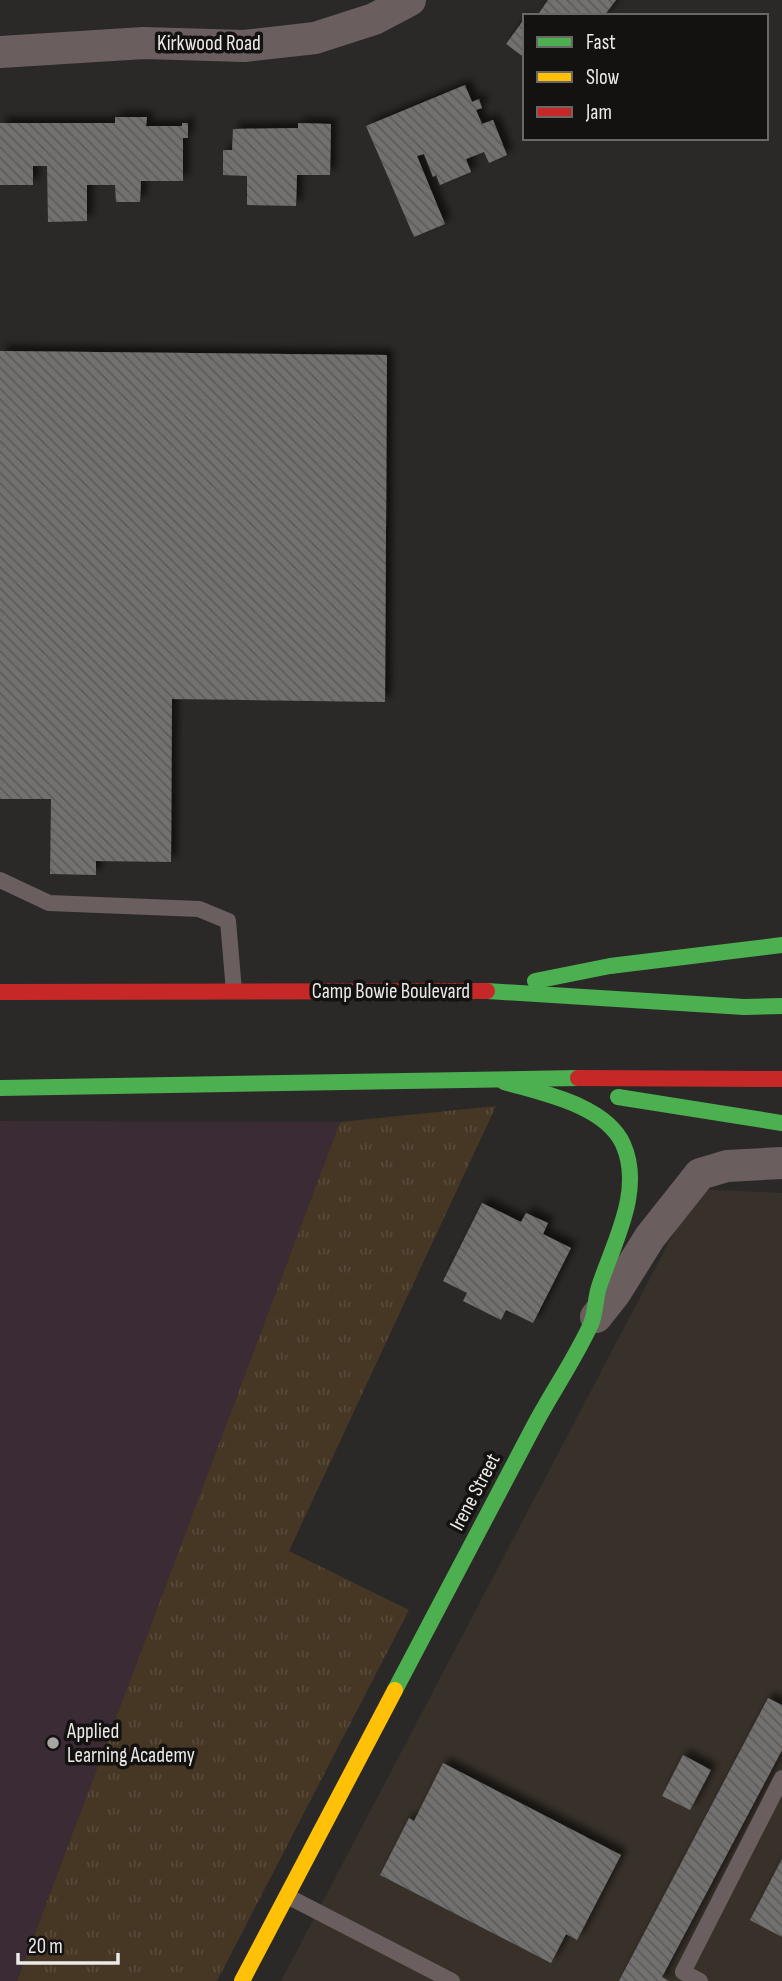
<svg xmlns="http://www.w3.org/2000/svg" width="782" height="1981" viewBox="0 0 782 1981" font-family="'Sofia Sans Condensed',sans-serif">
	<defs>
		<pattern id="grass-tufts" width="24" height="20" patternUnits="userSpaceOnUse" patternTransform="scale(1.75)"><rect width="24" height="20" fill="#463624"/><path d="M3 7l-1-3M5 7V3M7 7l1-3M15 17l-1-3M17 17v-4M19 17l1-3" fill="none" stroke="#584a39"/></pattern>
		<pattern id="building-back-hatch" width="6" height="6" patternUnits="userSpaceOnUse" patternTransform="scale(1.75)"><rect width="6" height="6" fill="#737070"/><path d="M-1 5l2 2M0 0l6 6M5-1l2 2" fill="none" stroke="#5d5b5b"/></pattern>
		<filter id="shadow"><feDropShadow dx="6" dy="-6" stdDeviation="3.5" flood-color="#0009"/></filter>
	</defs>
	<rect width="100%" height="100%" fill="#2b2927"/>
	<path fill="#38312a" d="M697 1189 782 1193V1981H281Z"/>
	<path fill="#3a2b34" d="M0 1121 340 1122 17 1981H0Z"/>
	<path fill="url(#grass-tufts)" d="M496 1106 289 1551 409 1610 217 1981H17L340 1122Z"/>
	<g fill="url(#building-back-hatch)" filter="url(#shadow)">
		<path d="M548 0H616L604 16H537Z"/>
		<path d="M525 18V58L506 44Z"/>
		<path d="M465 85 472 102 479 99 482 108 476 110 482 124 493 120 507 155 489 163 484 152 466 159 471 172 440 185 436 175 433 177 424 154 417 156 445 224 414 237 366 126Z"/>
		<path d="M115 117H147L146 126H182V123H188V138H183V181H141L140 202H116L115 185H87V221L48 222 47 166H33V185H0V123H115Z"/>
		<path d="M298 123 331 124 330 175H297L296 206 247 205V176L223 175V150H232L233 129 298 128Z"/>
		<path d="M0 351 387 355 385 702 172 699 171 862 96 861V875L50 874 51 799H0Z"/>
		<path d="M482 1203 521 1222 526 1213 548 1223 543 1234 571 1248 533 1323 506 1310 501 1320 463 1301 467 1293 443 1281Z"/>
		<path d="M768 1698 782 1705V1750L662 1977 669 1981H619Z"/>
		<path d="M683 1755 711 1770 690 1810 662 1796Z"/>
		<path d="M443 1763 621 1855 577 1940 566 1934 551 1963 380 1875 409 1818 414 1821Z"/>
		<path d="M782 1859V1937L750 1920Z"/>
	</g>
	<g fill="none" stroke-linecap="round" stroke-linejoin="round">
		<g stroke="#6a5f5e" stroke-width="16">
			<path d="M0 880 49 903 199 909 228 921 234 991"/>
			<path d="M287 1896 452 1981"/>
			<path d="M700 1981 683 1972 782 1778"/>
		</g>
		<g stroke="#6a5f5e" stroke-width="32">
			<path d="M0 52 144 43 244 46 315 38 374 19 410 0"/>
			<path d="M596 1317 615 1293 650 1237 700 1174 727 1166 782 1163"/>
		</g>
		<g stroke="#4caf50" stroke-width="16">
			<path d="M535 981 610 966 782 945"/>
			<path d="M487 991 744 1007 782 1006"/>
			<path d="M0 1088 578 1078"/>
			<path d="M618 1097 782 1123"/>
			<path d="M395 1690C442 1602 488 1514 534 1426 552 1392 575 1359 591 1324 596 1312 595 1299 599 1287 613 1243 644 1191 623 1144 605 1105 542 1093 504 1082"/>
		</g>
		<path stroke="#ffc107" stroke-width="16" d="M242 1981 395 1690"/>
		<g stroke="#c62828" stroke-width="16">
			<path d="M0 992 487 991"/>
			<path d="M578 1078 782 1079"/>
		</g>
	</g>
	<circle fill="#a8a6a4" stroke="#141210" stroke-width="2.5" cx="53" cy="1743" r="7"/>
	<g text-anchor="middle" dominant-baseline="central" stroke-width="7" stroke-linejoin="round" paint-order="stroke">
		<g font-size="21" fill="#eceae8" stroke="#141210">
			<text x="209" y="43">Kirkwood Road</text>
			<text x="391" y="991">Camp Bowie Boulevard</text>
			<text transform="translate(475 1492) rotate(-62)">Irene Street</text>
		</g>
		<g font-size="21" fill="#eceae8" stroke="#141210" text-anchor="start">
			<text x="67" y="1731">Applied<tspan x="67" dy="24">Learning Academy</tspan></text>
		</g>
	</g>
	<rect x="523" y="14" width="245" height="126" fill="#141210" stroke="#6a6866" stroke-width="2"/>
	<rect x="537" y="37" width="35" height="10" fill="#4caf50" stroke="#6a6866" stroke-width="2"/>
	<text x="586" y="49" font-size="21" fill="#eceae8">Fast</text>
	<rect x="537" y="72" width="35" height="10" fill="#ffc107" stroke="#6a6866" stroke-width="2"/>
	<text x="586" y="84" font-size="21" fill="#eceae8">Slow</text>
	<rect x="537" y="107" width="35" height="10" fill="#c62828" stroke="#6a6866" stroke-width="2"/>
	<text x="586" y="119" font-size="21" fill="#eceae8">Jam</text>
	<path d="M18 1953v10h100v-10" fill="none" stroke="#eceae8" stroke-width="3.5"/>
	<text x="28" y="1953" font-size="21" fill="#eceae8" stroke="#141210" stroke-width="5" paint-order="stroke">20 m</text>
</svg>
